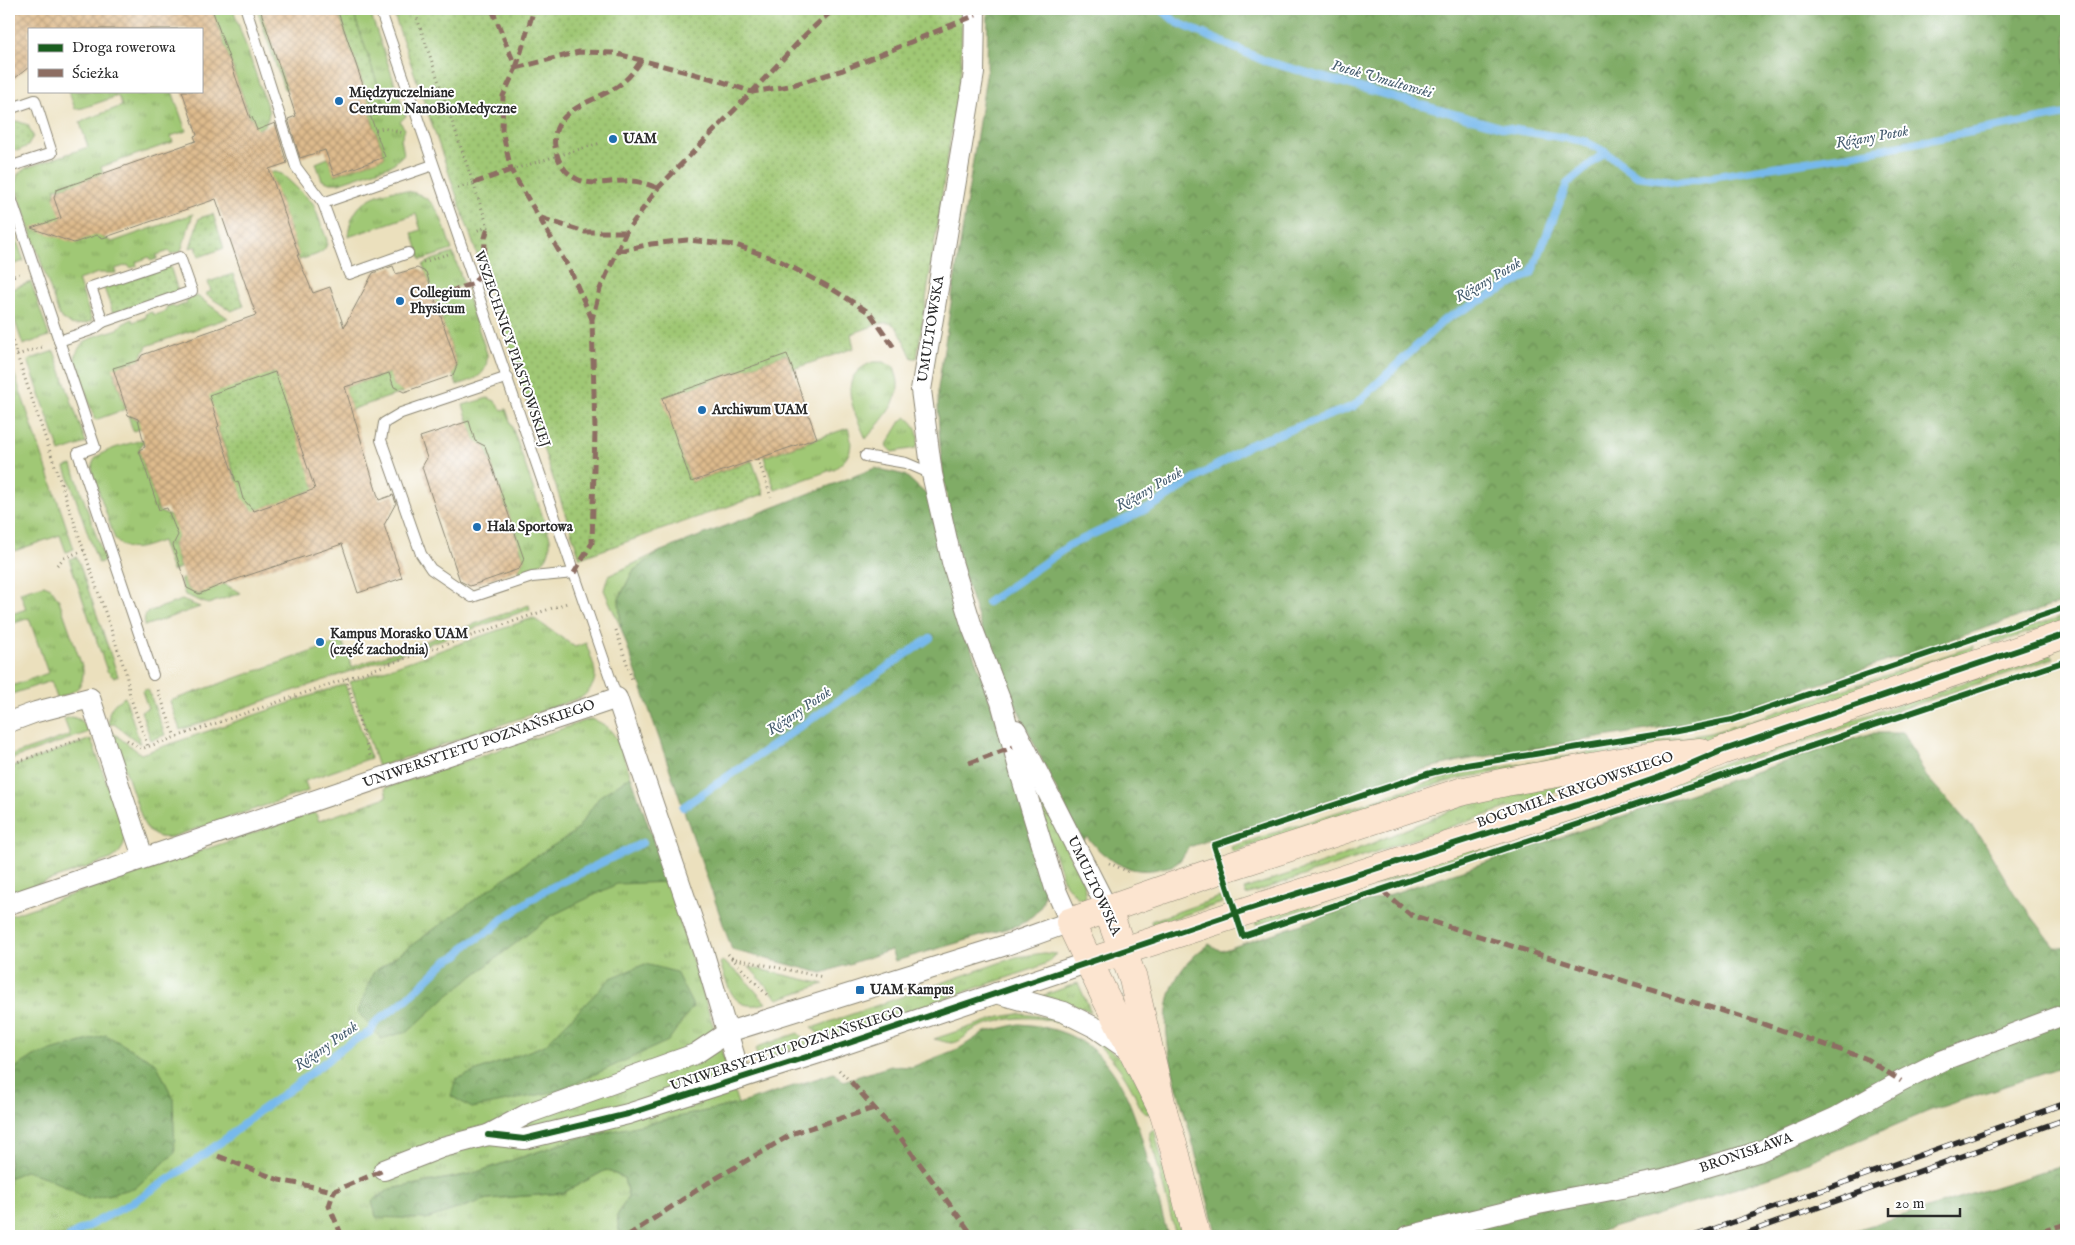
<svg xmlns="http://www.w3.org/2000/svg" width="2075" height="1245" viewBox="0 0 2075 1245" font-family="'IM FELL English',serif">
	<defs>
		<pattern id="grass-tufts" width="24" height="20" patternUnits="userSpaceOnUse" patternTransform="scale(1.25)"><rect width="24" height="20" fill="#a0c874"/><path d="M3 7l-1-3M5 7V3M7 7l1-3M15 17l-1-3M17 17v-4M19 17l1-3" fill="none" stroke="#83a35f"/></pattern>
		<pattern id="forest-crowns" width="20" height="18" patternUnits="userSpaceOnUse" patternTransform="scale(1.25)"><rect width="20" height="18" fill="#80ac66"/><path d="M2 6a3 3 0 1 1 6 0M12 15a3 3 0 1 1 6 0" fill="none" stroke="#698c54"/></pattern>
		<pattern id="park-dots" width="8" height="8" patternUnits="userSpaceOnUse" patternTransform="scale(1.25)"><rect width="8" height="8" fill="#a0c874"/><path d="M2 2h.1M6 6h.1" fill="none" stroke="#83a35f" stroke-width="1.8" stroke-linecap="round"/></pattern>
		<pattern id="building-cross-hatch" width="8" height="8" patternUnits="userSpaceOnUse" patternTransform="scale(1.25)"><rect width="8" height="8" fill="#debb8d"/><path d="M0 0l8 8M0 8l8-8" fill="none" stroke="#b49873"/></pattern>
	</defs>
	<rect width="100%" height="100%" fill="#fff"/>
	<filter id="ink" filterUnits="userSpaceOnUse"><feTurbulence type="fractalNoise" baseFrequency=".02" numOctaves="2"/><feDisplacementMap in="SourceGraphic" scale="10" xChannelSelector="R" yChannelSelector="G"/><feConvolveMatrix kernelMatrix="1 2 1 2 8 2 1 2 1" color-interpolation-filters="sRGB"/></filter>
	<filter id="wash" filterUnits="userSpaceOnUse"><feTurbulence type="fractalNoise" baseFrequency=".0096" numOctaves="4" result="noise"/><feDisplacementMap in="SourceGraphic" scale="20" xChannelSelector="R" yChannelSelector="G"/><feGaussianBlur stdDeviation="1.12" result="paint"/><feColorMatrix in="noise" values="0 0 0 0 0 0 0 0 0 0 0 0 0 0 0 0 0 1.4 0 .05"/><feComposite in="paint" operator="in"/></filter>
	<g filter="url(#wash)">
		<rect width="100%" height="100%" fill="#ebe0bd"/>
		<g fill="url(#grass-tufts)" stroke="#667a50">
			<path d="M213 9H233L269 112C268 124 264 127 253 131L248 129 253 119 252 117H250L213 13 216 11Z"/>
			<path d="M257 9H265L261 11 287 89H284Z"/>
			<path d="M352 9H369L406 116 400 122 405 129 401 139 404 154 392 165 339 183H330L322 180 316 163 328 158 335 175 385 157 370 115 386 109Z"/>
			<path d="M69 91H172L186 131 171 136 173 142 101 167 103 174 84 180 79 189 69 184V186L55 188 54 198 94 233 112 242 193 214 181 251 171 254 169 251 157 255V259L151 261 149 257 136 262 137 266 130 268 128 265 115 269 116 273H98L78 280 92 321C78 326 70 328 59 315L15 185 18 174 26 168 88 147 80 123 87 119 122 106 118 96 83 108 75 109Z"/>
			<path d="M275 172 282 174 313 203 327 240C328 255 310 256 299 260L296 246 288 231 291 230 287 221H285L279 196H277L273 186 276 185 265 177 267 173Z"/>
			<path d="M395 190C438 191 440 216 452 250L421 260 412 233 421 230 416 214 348 237C351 206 367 196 395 190Z"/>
			<path d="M9 218 24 261 9 266Z"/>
			<path d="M453 253 464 285 433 295 423 265 432 260Z"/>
			<path d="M31 282 49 336 23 345 9 303V290Z"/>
			<path d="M465 289 487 354C488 376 476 379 457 385L453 375 457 365 435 300Z"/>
			<path d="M197 296 228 318 147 346 138 363 133 361 117 367 114 373 126 409 95 420 75 360C77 338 100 335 118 329L121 325 132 319 133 322 146 317 145 314 152 312 154 315 167 311 166 307 173 305 175 308 187 303 186 300Z"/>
			<path d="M54 351 86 443 60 452 28 360Z"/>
			<path d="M9 358 74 549 66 552 60 535 9 553Z"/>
			<path d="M873 362H883L894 367C895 372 898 378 898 383 899 404 878 424 866 439 854 410 834 377 873 362Z"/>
			<path d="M488 398 495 401 502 410 506 409 550 538C551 561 541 565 520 573L519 569 524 559 485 446 475 441 463 405Z"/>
			<path d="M128 415 139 421 166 420 133 431Z"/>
			<path d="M906 417C917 425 921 436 916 448L892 452 886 446 901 421Z"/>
			<path d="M848 428C854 446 851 458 834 469L775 490 764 457Z"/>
			<path d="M145 439 138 452 140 453 158 508V511L172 517 179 533 173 545 180 568 172 571 162 541C145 546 128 556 115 539L93 475C92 469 92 463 95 459 103 449 133 443 145 439Z"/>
			<path d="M72 465 105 561 98 563 65 467Z"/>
			<path d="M661 551 633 571 619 599 621 628 604 590 608 576Z"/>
			<path d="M184 578 187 588 198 595 206 590 208 591 212 580 221 585 224 584 241 593 208 604 185 595 180 580Z"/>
			<path d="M44 585 51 588 59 600 83 669C84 689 74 692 57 698L51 681 9 695V687L48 673 29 618 9 625V615L26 609 20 592Z"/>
			<path d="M182 600 200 607 144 626 145 616 148 612Z"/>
			<path d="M529 605 530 609 180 730 170 701 342 641 352 667Z"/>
			<path d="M2066 615V620L1994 644 1991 640Z"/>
			<path d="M533 618 575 647 586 643C593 665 604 680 582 697L378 767 350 682Z"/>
			<path d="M1974 646 1973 651 1736 732 1710 738 1461 778 1430 786 1233 852 1231 847 1429 782 1460 774 1710 733 1734 726Z"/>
			<path d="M2050 654 2054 658 1256 925 1254 920Z"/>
			<path d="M345 684 371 758 305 781 308 791 172 837C158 839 151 835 144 824L112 732 141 754Z"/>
			<path d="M148 689 165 735 151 740 141 711 148 708 142 691Z"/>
			<path d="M125 697 140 743H139L114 724 109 725C107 711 112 703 125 697Z"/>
			<path d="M72 717 81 720 89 732 9 760V756L70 735 64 719Z"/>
			<path d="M591 719C607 724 613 731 620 746L658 853 724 1059 726 1058 725 1062 738 1104 577 1139 471 1174 390 1189 426 1219 488 1199 563 1193 606 1170 624 1178 628 1196 617 1216 620 1236H9V916L315 812 319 821 387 797 385 788Z"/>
			<path d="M91 739 125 834C125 846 121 853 111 859L9 894V768Z"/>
			<path d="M1018 746 1084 884 1086 901 1077 897 1064 882Z"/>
			<path d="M1588 781 1246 895 1244 889 1334 859 1474 801Z"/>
			<path d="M1220 897 1222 903 1152 925 1151 921Z"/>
			<path d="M1044 953 1057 954 1047 963 1033 969 824 1039 812 1028 1016 957Z"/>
			<path d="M722 961 743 977 766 1003C733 1013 729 989 720 963Z"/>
			<path d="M749 967 824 984 778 999Z"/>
			<path d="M1078 983 1091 1012 1067 1002 1042 996Z"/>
			<path d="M1018 1014C1064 1015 1109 1039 1135 1078 1141 1089 1145 1102 1150 1114L1144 1113 1141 1110C1121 1051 1066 1005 1000 1021 992 1023 983 1025 975 1029 967 1033 962 1042 952 1043 947 1043 940 1040 934 1039L1000 1017Z"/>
			<path d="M798 1033 809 1044 774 1055 759 1056 756 1053V1049L760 1046Z"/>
			<path d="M1154 1129 1182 1236H1176L1150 1136V1132Z"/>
		</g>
		<g fill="url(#forest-crowns)" stroke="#566c48">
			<path d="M988 9H2066V601L1730 714 1707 720 1459 761 1425 769 1189 847C1185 852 1182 860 1177 863 1174 866 1166 867 1162 868 1131 877 1105 860 1087 837L1082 841C1054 785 1026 729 1001 672 994 656 986 640 980 623 953 548 937 468 938 388L987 70Z"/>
			<path d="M875 468 905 475 929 497 965 631 992 706 1044 878C1046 904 1041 912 1019 925L895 961 891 950 822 973 732 950 621 628 619 599 633 571 661 551Z"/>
			<path d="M1871 733H1904L1926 776 1979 835 2014 893 2055 947 2066 948V1066L1929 1111 1779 1174 1656 1215 1585 1236H1217C1208 1203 1200 1170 1191 1136 1180 1096 1159 1040 1169 998 1175 974 1189 958 1209 944L1221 951Z"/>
			<path d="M631 776 668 882 617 884 551 916 446 997 409 1031 381 1039 358 1012 373 973 530 860 575 832 600 796Z"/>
			<path d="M645 964 676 972 693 1006 668 1041 558 1091 472 1108 451 1096 456 1079 545 1045 611 978Z"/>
			<path d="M1019 1024C1105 1029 1128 1085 1147 1158 1154 1184 1161 1210 1168 1236H620L617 1216 628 1196 624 1178 606 1170 563 1193 488 1199 426 1219 376 1217 372 1201 390 1189 471 1174 576 1139 738 1104 834 1073 843 1081 891 1066 912 1067 960 1048 985 1032Z"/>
			<path d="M106 1035 156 1063 173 1098 175 1153 135 1188 88 1199 45 1177 25 1171 9 1178V1072L34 1056Z"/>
			<path d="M2066 1165V1236H1836Z"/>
		</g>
		<g fill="url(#park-dots)" stroke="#667a50">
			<path d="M337 9H352L386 109 373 114Z"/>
			<path d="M392 9H962L961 69 917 358H912C891 314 897 318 851 334L854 348 793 369 787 354 663 398 691 482 752 461 764 494 580 558 508 344Z"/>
			<path d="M17 121 28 125 33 136 28 146 17 151 9 147V124Z"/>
			<path d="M213 214 224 248 199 257 196 246 190 248 199 218Z"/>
			<path d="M170 266 178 291 113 313 104 288Z"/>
			<path d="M233 274 244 306 231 311 205 294 211 291 208 282Z"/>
			<path d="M277 364 281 365 276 376 277 379 280 378 315 483 313 484 314 486 324 492 322 495 312 490 275 505 274 504 265 507V509L240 515 237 481 217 427 184 403 269 372 270 374H273Z"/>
			<path d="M389 373 404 392 350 410V403L342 388Z"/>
			<path d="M77 557 118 676 113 677 107 671 69 559Z"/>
		</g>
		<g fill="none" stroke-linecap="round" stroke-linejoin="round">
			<g stroke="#77b9ec" stroke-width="8">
				<path d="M1161 9 1176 22 1265 61 1504 128 1584 141 1605 152"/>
				<path d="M988 602 1070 545 1151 507 1249 445 1354 406 1444 320 1531 274 1567 184 1605 152 1637 176 1679 182 1850 155 2066 114"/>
				<path d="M683 807 930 638"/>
				<path d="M70 1236 135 1201 175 1175 228 1137 258 1112 288 1091 348 1044 370 1032 376 1022 407 999 446 961 458 955 467 945 492 929 501 920 544 891 642 843"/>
			</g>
		</g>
		<g id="blocks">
			<g fill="url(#building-cross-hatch)" fill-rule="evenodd">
				<path d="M9 9H212L250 118 252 117 257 130 275 123 287 163 269 169 299 255H297L313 293 330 287 344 327 373 273 393 266 396 274 417 268 426 272 457 365 453 375 404 392 394 387 389 373 345 387 379 500 393 495 396 503 384 525 402 578 358 593 342 544 228 582 199 594 187 588 173 545 178 535 167 508 159 510 139 450 145 447 138 419 128 415 113 368 139 360 142 355 256 315 216 199 103 238 97 235 74 243 31 228 61 218 54 198 56 190 196 141 194 136 197 135 182 91H201V29H29V67L9 83ZM275 372 315 489 254 511 243 499 238 481 236 482 217 427 219 426 209 395Z"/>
				<path d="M260 9H337L373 114 370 115 385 157 334 175 325 150 300 158 288 119 296 116Z"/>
				<path d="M787 354 817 438 691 482 662 398Z"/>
				<path d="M469 421 475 441 485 446 524 559 519 569 470 586 460 581 431 495 422 467 427 458 420 437Z"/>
			</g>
		</g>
	</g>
	<g filter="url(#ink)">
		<use href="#blocks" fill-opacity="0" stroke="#8b8674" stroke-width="1"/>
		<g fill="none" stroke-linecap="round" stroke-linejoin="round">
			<g stroke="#8b8674" stroke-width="12">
				<g id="lane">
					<path d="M246 9 296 167 323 203 349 274 408 253"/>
					<path d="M380 9 617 698"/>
					<path d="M9 109 35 100 52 153 9 167"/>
					<path d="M9 192 95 447 78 453 153 675"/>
					<path d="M323 203 433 165"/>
					<path d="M180 257 192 291 103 322 91 287Z"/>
					<path d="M59 341 94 329 103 322"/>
					<path d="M508 377 401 413 384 423 381 440 421 554 431 569 472 597 532 577 574 573"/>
					<path d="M865 456 906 463 932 474"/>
				</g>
			</g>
			<g stroke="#8b8674" stroke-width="22">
				<g id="street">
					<path d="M9 722 36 712 90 698 143 857"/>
					<path d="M1016 730 1107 908"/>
					<path d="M9 904 617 698 704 954 741 1078"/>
					<path d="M996 993 1064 1012 1096 1028 1134 1054"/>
					<path d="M488 1135 524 1139 628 1114 822 1052 1089 962"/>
					<path d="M384 1170 443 1147 488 1135 529 1113 695 1054 728 1032 1006 945 1070 922 1055 888 1020 772 1001 702 972 627 952 562 932 474 921 390 974 73 975 9"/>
					<path d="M1408 1236 1538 1204 1663 1180 1758 1152 1835 1118 1901 1081 1941 1061 2066 1014"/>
				</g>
			</g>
			<g stroke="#8b8674" stroke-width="29">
				<g id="secondary">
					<path d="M1107 908 1133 979 1163 1111 1176 1155 1196 1236"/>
					<path d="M1089 962 1660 777 1721 751 2066 634"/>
					<path d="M1163 1111 1104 994 1070 922 1222 869 1460 792 1506 782 1654 756 1700 752"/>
				</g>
			</g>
			<g stroke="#8b8674" stroke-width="3" stroke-dasharray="1 4" stroke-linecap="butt">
				<path d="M414 9 488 227 475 231"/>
				<path d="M376 130 383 128 404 133"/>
				<path d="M511 170 600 143"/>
				<path d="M458 188 474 183"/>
				<path d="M423 262 448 254"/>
				<path d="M9 277 20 274"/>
				<path d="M9 332 126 673 130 696 148 747"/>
				<path d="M17 355 45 346"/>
				<path d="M758 459 771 497"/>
				<path d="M57 565 64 558 84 550"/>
				<path d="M616 630 633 682"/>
				<path d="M346 678 371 759"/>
				<path d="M158 690 175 737"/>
				<path d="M127 740 141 749 567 603"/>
				<path d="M9 765 81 739"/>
				<path d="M1109 863 1131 873"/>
				<path d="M728 954 769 997"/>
				<path d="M731 958 823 977"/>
				<path d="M839 1070 851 1082"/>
			</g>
			<use href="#lane" stroke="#fff" stroke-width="10"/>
			<use href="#street" stroke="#fff" stroke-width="20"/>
			<use href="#secondary" stroke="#fce5d0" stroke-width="28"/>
			<g stroke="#2b2b2b" stroke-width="5.5">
				<g id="rail">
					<path d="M1694 1236 2066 1103"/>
					<path d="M1738 1236 2066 1119"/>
				</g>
			</g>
			<use href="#rail" stroke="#fff" stroke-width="4" stroke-dasharray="11" stroke-linecap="butt"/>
			<g stroke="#8d6e63" stroke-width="5" stroke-dasharray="10 5" stroke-linecap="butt">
				<path d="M492 9 516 68 503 96 502 130 511 170 570 270 592 319"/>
				<path d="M641 61C634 71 628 79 618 86 591 104 543 111 557 155 561 167 568 175 579 180 593 186 610 181 625 181 637 180 647 184 658 188"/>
				<path d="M516 68 579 52 614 53 717 80 752 92 789 86 843 70 976 15"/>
				<path d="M516 68 534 9"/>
				<path d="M474 183 511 170"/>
				<path d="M541 218 585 232H626"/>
				<path d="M619 251 651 244 687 240 736 245 780 261 829 287 870 313 895 349"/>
				<path d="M434 297 474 283 484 268 485 238 488 227"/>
				<path d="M574 573 592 543 595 431 592 319 600 289 626 232 658 188 752 92 806 34 834 9"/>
				<path d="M969 763 1013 747"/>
				<path d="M1383 890 1387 895 1411 915 1748 1019 1865 1058 1901 1081"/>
				<path d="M851 1082 900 1137 973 1236"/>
				<path d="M218 1156 279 1180 334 1191"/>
				<path d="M342 1236 329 1206 334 1191 384 1170"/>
				<path d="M627 1236 708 1183 794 1133 874 1108"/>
				<path d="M2027 1236 2066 1224"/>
			</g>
			<g stroke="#fff" stroke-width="9">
				<g id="cycleway">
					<path d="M2066 607 1732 720 1666 733 1460 766 1427 774 1214 845 1243 936 2066 661"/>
					<path d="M488 1135 524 1139 628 1114 822 1052 1236 913 1602 797 1660 777 1721 751 2066 634"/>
				</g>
			</g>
			<use href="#cycleway" stroke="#1b5e20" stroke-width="6"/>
		</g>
	</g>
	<g fill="#1f6fb2" stroke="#fff" stroke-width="2">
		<circle cx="339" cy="101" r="5"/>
		<circle cx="613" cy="139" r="5"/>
		<circle cx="400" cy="301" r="5"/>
		<circle cx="702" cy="410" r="5"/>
		<circle cx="477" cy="527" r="5"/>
		<circle cx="320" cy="642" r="5"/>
		<rect x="855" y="985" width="10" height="10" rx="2.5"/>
	</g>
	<g text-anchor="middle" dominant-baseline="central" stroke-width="4" stroke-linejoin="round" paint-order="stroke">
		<g font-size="14" font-weight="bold" fill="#2b2b2b" stroke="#fff" text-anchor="start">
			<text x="349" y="93">Międzyuczelniane<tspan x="349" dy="16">Centrum NanoBioMedyczne</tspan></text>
			<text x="623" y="139">UAM</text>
			<text x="410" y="293">Collegium<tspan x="410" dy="16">Physicum</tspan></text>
			<text x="712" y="410">Archiwum UAM</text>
			<text x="487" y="527">Hala Sportowa</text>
			<text x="330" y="634">Kampus Morasko UAM<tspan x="330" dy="16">(część zachodnia)</tspan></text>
			<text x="870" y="990">UAM Kampus</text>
		</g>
		<g font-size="14" fill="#2b2b2b" stroke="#fff">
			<text transform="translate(931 329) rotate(-81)">UMULTOWSKA</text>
			<text transform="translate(512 349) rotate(71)">WSZECHNICY PIASTOWSKIEJ</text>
			<text transform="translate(479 744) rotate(-19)">UNIWERSYTETU POZNAŃSKIEGO</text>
			<text transform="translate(1575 790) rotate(-19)">BOGUMIŁA KRYGOWSKIEGO</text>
			<text transform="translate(1094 886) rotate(65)">UMULTOWSKA</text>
			<text transform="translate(787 1049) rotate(-18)">UNIWERSYTETU POZNAŃSKIEGO</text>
			<text transform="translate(1746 1153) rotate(-19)">BRONISŁAWA</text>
		</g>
		<g font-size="15" font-style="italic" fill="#465d6f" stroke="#fff">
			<text transform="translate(1382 79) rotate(16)">Potok Umultowski</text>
			<text transform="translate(1872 137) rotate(-10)">Różany Potok</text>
			<text transform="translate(1488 280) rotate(-30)">Różany Potok</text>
			<text transform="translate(1149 489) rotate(-29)">Różany Potok</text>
			<text transform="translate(799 711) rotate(-34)">Różany Potok</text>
			<text transform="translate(326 1046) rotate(-35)">Różany Potok</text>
		</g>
	</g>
	<rect width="2075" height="1245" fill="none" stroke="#fff" stroke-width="30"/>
	<rect x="28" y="28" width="175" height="65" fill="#ffffff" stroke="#aaaaaa"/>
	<rect x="38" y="44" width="25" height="8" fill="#1b5e20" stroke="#aaaaaa"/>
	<text x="72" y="52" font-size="15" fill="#2b2b2b">Droga rowerowa</text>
	<rect x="38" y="69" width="25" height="8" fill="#8d6e63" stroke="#aaaaaa"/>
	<text x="72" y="78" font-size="15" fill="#2b2b2b">Ścieżka</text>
	<path d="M1888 1208v8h72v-8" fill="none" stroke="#2b2b2b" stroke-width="2.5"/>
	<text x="1895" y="1208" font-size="15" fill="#2b2b2b" stroke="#ffffff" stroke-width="4" paint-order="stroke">20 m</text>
</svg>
